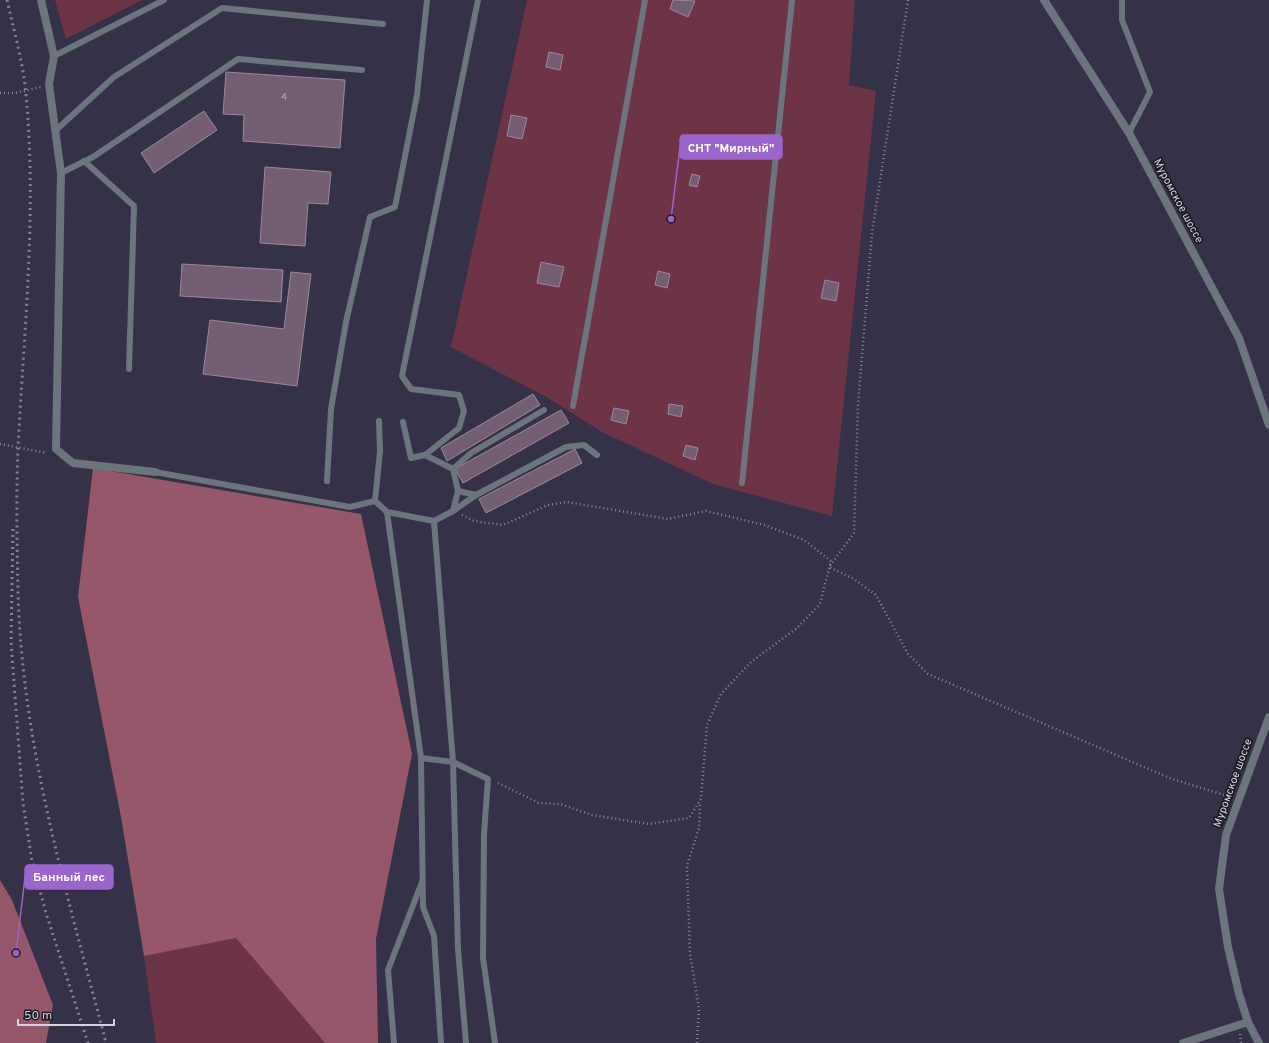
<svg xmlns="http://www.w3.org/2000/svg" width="1269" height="1043" viewBox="0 0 1269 1043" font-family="Overpass,sans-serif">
	<rect width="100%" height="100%" fill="#353148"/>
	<g fill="#6c3446">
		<path d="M55 0H142L66 39Z"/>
		<path d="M527 0H855L849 85 876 91 832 516 713 484 602 432 548 398 451 347Z"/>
		<path d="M236 938 325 1043H156L144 956Z"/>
	</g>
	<g fill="#97576a">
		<path d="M93 468 361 514 412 754 376 939 378 1043H325L236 938 144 956 121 817 78 597Z"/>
		<path d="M0 880 12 900 53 1005 46 1043H0Z"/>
	</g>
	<g fill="#735e73" stroke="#9e889e">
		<path d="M673 0 695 1 688 17 670 9Z"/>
		<path d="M549 52 563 55 560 70 546 67Z"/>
		<path d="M226 72 345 80 340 148 243 141 244 115 223 114Z"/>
		<path d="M204 111 217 130 154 173 141 153Z"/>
		<path d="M511 115 527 118 522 139 507 136Z"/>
		<path d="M265 167 331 172 328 204 308 203 305 246 260 243Z"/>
		<path d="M692 174 700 176 697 187 689 185Z"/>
		<path d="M541 262 564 267 559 287 537 283Z"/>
		<path d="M182 264 283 270 281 302 180 296Z"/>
		<path d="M658 271 670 274 667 288 655 285Z"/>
		<path d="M291 272 311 274 297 386 203 374 210 320 284 329Z"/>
		<path d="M825 280 839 283 836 301 821 298Z"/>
		<path d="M533 394 540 405 447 461 441 448Z"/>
		<path d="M669 404 683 406 681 417 668 414Z"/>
		<path d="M614 408 629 411 626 424 611 420Z"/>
		<path d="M561 410 569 423 463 483 455 469Z"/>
		<path d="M686 445 698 448 695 460 683 456Z"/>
		<path d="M575 449 582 463 486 513 479 499Z"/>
	</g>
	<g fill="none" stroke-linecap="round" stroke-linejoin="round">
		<g stroke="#8b899c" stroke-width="2.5" stroke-dasharray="1 3" stroke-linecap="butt">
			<path d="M908 0 872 233 858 405 854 533 829 567 854 579 876 595 908 654 928 674 1172 779 1231 797"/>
			<path d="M0 93H15L41 87"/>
			<path d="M0 444 47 453"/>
			<path d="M462 515 474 521 503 525 548 505 567 502 668 519 706 511 764 525 804 540 831 561 820 604 797 628 751 662 721 694 707 725 701 799 689 818 649 824 592 815 560 804 539 803 496 782"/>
			<path d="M1240 1034 1241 1043"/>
			<path d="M697 1043 699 1008 690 954 687 866 699 828 700 803"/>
		</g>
		<g stroke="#6c747e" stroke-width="6">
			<path d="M1122 0V20L1150 92 1129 133"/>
			<path d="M54 56 164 0"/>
			<path d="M55 131 114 77 222 8 383 24"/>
			<path d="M84 161 134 206 129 369"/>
			<path d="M61 173 93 157 238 59 362 70"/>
			<path d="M573 406 645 0"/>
			<path d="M379 421 380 451 375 501 387 512 434 521 453 511 458 491 453 469 425 455 459 428 464 411 459 395 411 389 402 376 478 0"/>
			<path d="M403 422 411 458 425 455"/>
			<path d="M453 469 471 453 544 410"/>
			<path d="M155 472 350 507 375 501"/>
			<path d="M327 481 331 409 346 322 370 217 395 207 417 95 427 0"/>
			<path d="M742 483 792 0"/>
			<path d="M458 491 476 495 566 447 584 445 597 455"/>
			<path d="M453 511 476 495"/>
			<path d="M387 512 421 758 423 907 434 936 441 1043"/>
			<path d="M434 521 453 762 458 949 466 1043"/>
			<path d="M421 758 453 762 488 779 484 834 483 958 495 1043"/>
			<path d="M394 1043 388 970 422 882"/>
		</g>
		<g stroke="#6c747e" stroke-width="8">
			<path d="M41 0 54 56 49 84 61 173 56 449 73 463 155 472"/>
			<path d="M1044 0 1129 133 1239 338 1269 425"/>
			<path d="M1183 1043 1248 1022"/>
			<path d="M1259 1043 1248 1022 1239 994 1228 947 1219 889 1226 835 1269 717"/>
		</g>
		<g stroke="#868396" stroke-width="3" stroke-dasharray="2 4" stroke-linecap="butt">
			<path d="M7 0C14 31 23 62 26 94 37 212 24 330 18 448 16 496 17 544 18 591 22 747 67 893 106 1043"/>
			<path d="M13 529 11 642 23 803 32 861 46 913 88 1043"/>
		</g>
	</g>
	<g text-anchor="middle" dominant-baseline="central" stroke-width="3.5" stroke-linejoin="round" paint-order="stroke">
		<g font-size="9" fill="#bcb6c6">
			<text x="284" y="97">4</text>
		</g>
		<g font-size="11" fill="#d4d3e2" stroke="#1c1b25">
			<text transform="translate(1178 201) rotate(62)">Муромское шоссе</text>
			<text transform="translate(1233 783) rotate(-70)">Муромское шоссе</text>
		</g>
	</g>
	<path fill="none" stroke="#9a66cb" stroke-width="1.5" d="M671 219L680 147M16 953L25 877"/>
	<g fill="#9a66cb" stroke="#1c1b25" stroke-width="1.5">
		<circle cx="671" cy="219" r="4"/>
		<circle cx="16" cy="953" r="4"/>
	</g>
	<g fill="#9a66cb" stroke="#9a66cb" stroke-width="1.5">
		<rect x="680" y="135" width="102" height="24" rx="4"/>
		<rect x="25" y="865" width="88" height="24" rx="4"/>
	</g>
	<g font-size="12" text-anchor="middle" font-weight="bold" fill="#fff">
		<text x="731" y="152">СНТ "Мирный"</text>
		<text x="69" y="881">Банный лес</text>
	</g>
	<path d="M18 1019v6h96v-6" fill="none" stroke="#d4d3e2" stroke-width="2"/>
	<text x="24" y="1019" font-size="12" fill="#d4d3e2" stroke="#1c1b25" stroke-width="3" paint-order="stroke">50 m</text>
</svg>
